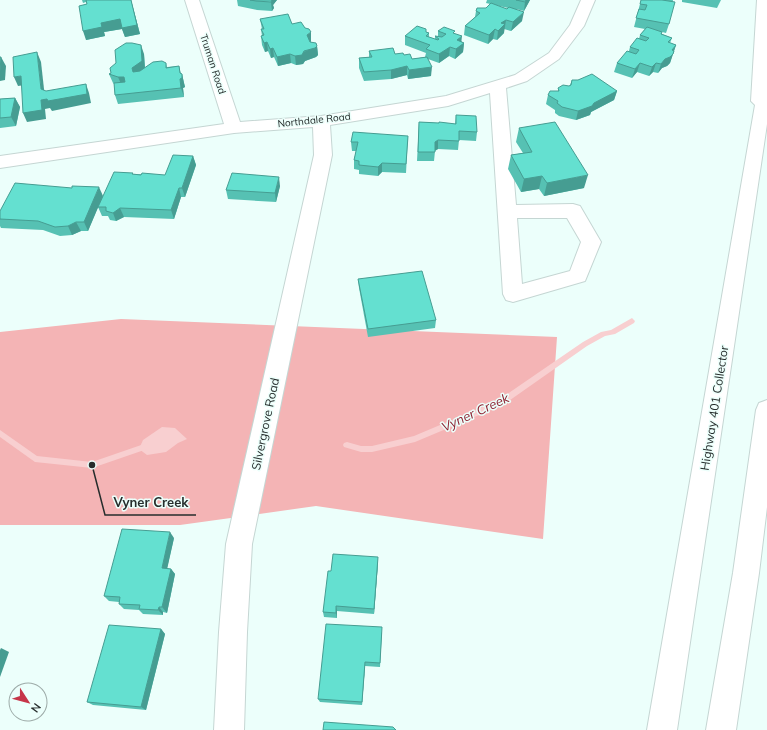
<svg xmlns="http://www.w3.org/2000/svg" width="767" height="730" viewBox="0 0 767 730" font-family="Mulish,sans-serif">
	<rect width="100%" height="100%" fill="#ecfffb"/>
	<path fill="#f4b4b5" d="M121 319 557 337 543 539 316 506 180 525H0V332Z"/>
	<path fill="#f8cfd0" d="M162 427 175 428 187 439 178 443 166 452 147 455 139 449 143 440Z"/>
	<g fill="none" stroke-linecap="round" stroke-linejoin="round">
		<g fill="#f8cfd0" fill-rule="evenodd">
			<path d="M632 318 635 321 634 323 615 334 605 336 587 346 503 405 415 442 372 452H361L344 447 343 445 344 443 347 442 361 446H372L414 436 497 401 583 342 601 332 611 330Z"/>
			<path d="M0 430 37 456 92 462 147 443 150 444 151 446 150 448 92 468 35 462 0 437Z"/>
		</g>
		<g stroke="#c5d6d3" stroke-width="2">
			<path id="minor" d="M185 0H199L240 122 321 116 446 96 515 75 549 53 570 25 581 0H595L584 26 559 59 527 81 506 88 516 205 573 204 580 206 601 242 585 281 513 302 506 300 503 294 490 93 448 106 330 125 332 155 252 544 247 632 244 730H214L219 632 226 544 314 155 313 127 234 133 0 168V156L224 124ZM517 218H567L581 242 570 271 522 284Z"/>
		</g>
		<g stroke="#c5d6d3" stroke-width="2">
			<g id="highway">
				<path d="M757 0H767V124L677 730H647L755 105 751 101Z"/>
				<path d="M767 400V507L759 573 736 730H706L733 573 756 410 759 403Z"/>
			</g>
		</g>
		<use href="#minor" fill="#fff" fill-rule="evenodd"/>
		<use href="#highway" fill="#fff" fill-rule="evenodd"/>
	</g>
	<g fill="#56c1b3" fill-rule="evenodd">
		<path d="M82 0H131L140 34 125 37 122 29 104 32 105 36 86 40 87 4 86 2 83 3Z"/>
		<path d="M237 0H277L273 5 274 8 272 11 257 10 238 6Z"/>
		<path d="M487 0H530L524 11 516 9 522 21 511 31 504 29V33L497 40 493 39 488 44 464 35 465 26 475 17 476 11 486 8 490 4 486 3ZM495 5 508 8 507 9Z"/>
		<path d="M641 0H673L669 24 666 33 662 32V34L672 38 670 43 676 45 670 63 667 66 662 68 658 73 653 72 649 76 637 72 632 78 614 72 617 63 629 51 630 47 639 39 640 35 645 29 634 27Z"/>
		<path d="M682 0H721L717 8 682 2Z"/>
		<path d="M260 19 292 24 311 41V42L317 46 318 55 316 57 305 61 303 64 296 65 291 63 278 66 274 57 271 58 268 51 265 52 262 45 261 36H262L261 29H262Z"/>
		<path d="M438 31 455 34 462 42 464 43 463 52 455 59 449 56 439 63 428 59 431 76 408 79 407 75 391 79 364 81 359 68V58L369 57V51L404 55 412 59 425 57 426 53 405 45V36L426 32 429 33V37L435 39V36L438 37Z"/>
		<path d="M144 54 145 68 166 63 167 67 179 66 180 73 182 74 184 83 185 87 183 88 184 97 118 104 115 95 114 84 113 83 109 74Z"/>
		<path d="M572 80 617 91 614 100 591 112 590 115 576 120 559 116 555 113V110L546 104 548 95 558 91V88L569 86 570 85Z"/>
		<path d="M15 98 20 107 16 126 0 128V99Z"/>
		<path d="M456 115 477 132 476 141 459 140 458 150 438 149 435 151 434 161H417L419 122 455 124Z"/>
		<path d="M519 128 584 188 544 196 539 189 521 192 508 169 511 155 523 153 516 142Z"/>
		<path d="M408 136 406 173 382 172 378 176 359 174V170L354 169V160L356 151H352L351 142Z"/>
		<path d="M193 156 196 165 185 197H181L174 219 124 217 116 221 110 220 108 216H102L98 207 88 231H81L72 235 60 236 43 230 1 228 0 226V211L103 196 133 174 165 175Z"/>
		<path d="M280 186 276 202 228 199 226 190Z"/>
		<path d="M358 279 436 320 435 328 368 337 359 288Z"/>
		<path d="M174 538 167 568 171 569 175 574 167 613 163 612V615L143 614 139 610 124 609 119 604V602L109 601 104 596Z"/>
		<path d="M378 563 374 614 337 611V618L324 617 323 612 331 571Z"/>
		<path d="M161 629 165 634 146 710 93 705 87 702Z"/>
		<path d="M382 632 380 667 365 666 362 705 320 702 318 699Z"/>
	</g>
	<g fill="#469d92">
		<path d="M131 0 140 34 125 37 122 29 104 32 105 36 86 40 83 31 101 23Z"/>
		<path d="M272 0H277L273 5 274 8 272 11 271 2Z"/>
		<path d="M526 0H530L524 11 525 2Z"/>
		<path d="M524 12 522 21 511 31 513 22Z"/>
		<path d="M506 20 504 33 497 40 498 31 501 23Z"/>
		<path d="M495 29 493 39 488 44 489 35Z"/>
		<path d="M311 32V41L307 44V35Z"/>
		<path d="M462 36 461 45 464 43 463 52 455 59 457 40Z"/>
		<path d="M267 42 268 51 265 52 264 43Z"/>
		<path d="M141 45 144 54 145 70 135 78 132 68Z"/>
		<path d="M676 45 670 63 667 66 662 68 658 73 661 64Z"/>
		<path d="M317 46 318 55 316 57 305 61 303 64 296 65 295 56Z"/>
		<path d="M450 47 449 56 439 63V54Z"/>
		<path d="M273 48 274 57 271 58 270 49Z"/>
		<path d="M37 52 41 62 45 98 41 89Z"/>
		<path d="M290 54 291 63 278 66 277 57Z"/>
		<path d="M1 57 6 66 5 80 0 81V71Z"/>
		<path d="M640 63 637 72 632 78 635 69Z"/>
		<path d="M656 63 653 72 649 76 652 67Z"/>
		<path d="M179 66 181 75 182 74 184 83 185 87 183 88 184 97 181 88Z"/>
		<path d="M407 66V75L391 79V70Z"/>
		<path d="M432 67 431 76 408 79 409 70Z"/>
		<path d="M21 76 25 85 18 86 14 77Z"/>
		<path d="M118 77H124L127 86H122Z"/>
		<path d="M86 84 89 93 91 103 52 111 50 108 45 109 46 119 27 122 23 113 41 100Z"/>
		<path d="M617 91 614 100 591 112 590 115 576 120 578 111Z"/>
		<path d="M15 98 20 107 16 126 11 117Z"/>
		<path d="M438 140V149L434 151 435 142Z"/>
		<path d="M193 156 196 165 185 197 182 188Z"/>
		<path d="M382 163V172L378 176V167Z"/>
		<path d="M588 175 584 188 544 196 547 183Z"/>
		<path d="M542 176 539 189 521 192 524 179Z"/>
		<path d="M279 177 280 186 276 202 275 193Z"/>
		<path d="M99 187 103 196 88 231 84 222Z"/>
		<path d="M179 188 181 197 174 219 171 210Z"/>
		<path d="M120 208 124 217 116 221 113 213Z"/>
		<path d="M76 222 81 231 72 235 68 226Z"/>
		<path d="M170 532 174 538 166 574 162 568Z"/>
		<path d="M378 557V563L374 614V609Z"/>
		<path d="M171 569 175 574 167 613 162 607Z"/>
		<path d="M336 606 337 611V618L336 613Z"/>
		<path d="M159 607 163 612V615L158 610Z"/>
		<path d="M161 629 165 634 146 710 141 707Z"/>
		<path d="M1 648 9 652 0 677V650Z"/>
		<path d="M365 662V666L362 705V702Z"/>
	</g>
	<g fill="#64e0d0" stroke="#469d92">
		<path d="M86 0H131L137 25 122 28 120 19 101 23 102 27 83 31 79 6 87 4Z"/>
		<path d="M250 0H272L271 2 256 1Z"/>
		<path d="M516 0H526L525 2Z"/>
		<path d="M641 0H662L675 2 669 24 636 18 639 9 645 10 647 5 640 4Z"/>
		<path d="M491 3 507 9 509 7 524 12 513 22 506 20 501 23 505 24 498 31 495 29 489 35 465 26 480 13 476 11 477 8H486Z"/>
		<path d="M288 14 292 24 301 22 305 28 309 29 311 32 307 35 310 42 316 43 317 46 315 48 304 51 302 55 295 56 290 54 277 57 273 48 270 49 267 42 264 43 261 36 264 35 261 29H264L260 19Z"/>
		<path d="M417 26 426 29V32L429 33 426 36 438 40 439 39 435 36 442 37 446 34 438 31 444 27 455 31 453 33 462 36 457 40 464 43 456 49 450 47 439 54 426 49 430 45 405 36Z"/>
		<path d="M647 27 662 32 661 34 672 38 668 42 676 45 672 50 674 51 673 54 670 57 665 59 661 64 656 63 652 67 640 63 635 69 617 63 627 51 636 54 639 50 630 47 637 38 646 41 649 38 640 35Z"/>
		<path d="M126 43H132L141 45 142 61 132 68 133 72 140 71 153 62 162 61 166 63V68L179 66 180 73 182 74V78L180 79 181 88 115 95 114 83 125 82 124 77H118L109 74 111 73 110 68 116 63 115 50Z"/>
		<path d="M393 48 395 54 403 53 404 55 410 54 412 59 427 57 432 67 409 70 407 66 391 70 364 72 359 58 372 57 369 51Z"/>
		<path d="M37 52 41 89 46 91 86 84 87 94 48 101 47 99 41 100 42 110 23 113 21 76 14 77 13 57Z"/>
		<path d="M0 57H1L0 71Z"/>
		<path d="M592 74 617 91 594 103 592 106 578 111 562 107 557 103 558 101 548 95 550 91H559L558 88 563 85 569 86 571 85 572 80H578Z"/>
		<path d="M15 98 11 117 0 118V99Z"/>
		<path d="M456 115 476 116 477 132 459 131V141L438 140 435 142V152H418L419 122 439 123V122L456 124Z"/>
		<path d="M555 122 588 175 547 183 542 176 524 179 511 155 532 152 519 128Z"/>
		<path d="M353 132 408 136 406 164 382 163 378 167 359 165V161L354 160 358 142H351Z"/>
		<path d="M173 155 193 156 182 188H179L171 210 120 208 113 213 106 211V207H98L114 172 133 173 132 174 141 175 142 173 165 175Z"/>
		<path d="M232 173 279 177 275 193 226 190Z"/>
		<path d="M15 183 72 188V186L99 187 84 222H76L68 226 55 227 38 221 0 219V211Z"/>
		<path d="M422 271 436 320 368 329 358 279Z"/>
		<path d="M122 529 170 532 162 568 171 569 162 607H159L158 610 139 609 140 605 119 604 120 597 104 596Z"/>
		<path d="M333 554 378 557 374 609 336 606V613L323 612 328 571H331Z"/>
		<path d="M326 624 382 627 380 663 365 662 362 702 318 699Z"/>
		<path d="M109 625 161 629 141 707 87 702Z"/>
		<path d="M324 722 393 727 396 730H323Z"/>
	</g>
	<g text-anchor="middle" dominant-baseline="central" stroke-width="3" stroke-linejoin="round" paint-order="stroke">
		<g font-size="10" fill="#262d2c" stroke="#ecfffb">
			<text transform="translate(213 64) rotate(72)">Truman Road</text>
			<text transform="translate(314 120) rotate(-6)">Northdale Road</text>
		</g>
		<g font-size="12" fill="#262d2c" stroke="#ecfffb">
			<text transform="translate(714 408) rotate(-81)">Highway 401 Collector</text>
			<text transform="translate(265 424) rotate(-78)">Silvergrove Road</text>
		</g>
		<g font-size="13" font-style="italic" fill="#8e2131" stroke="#ecfffb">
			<text transform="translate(475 412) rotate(-25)">Vyner Creek</text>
		</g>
	</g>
	<path fill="none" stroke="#262d2c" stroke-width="1.5" d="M92 465L105 515H196"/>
	<circle fill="#262d2c" stroke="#ecfffb" stroke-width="1.5" cx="92" cy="465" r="4"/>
	<g font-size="13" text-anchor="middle" font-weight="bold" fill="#262d2c" stroke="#ecfffb" stroke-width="3" stroke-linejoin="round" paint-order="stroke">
		<text x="151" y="507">Vyner Creek</text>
	</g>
	<g transform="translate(28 702) rotate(126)"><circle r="19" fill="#ecfffb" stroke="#9daba8"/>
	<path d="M0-3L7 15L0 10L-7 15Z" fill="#c63549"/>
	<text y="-6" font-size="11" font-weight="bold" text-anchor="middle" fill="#262d2c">N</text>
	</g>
</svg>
